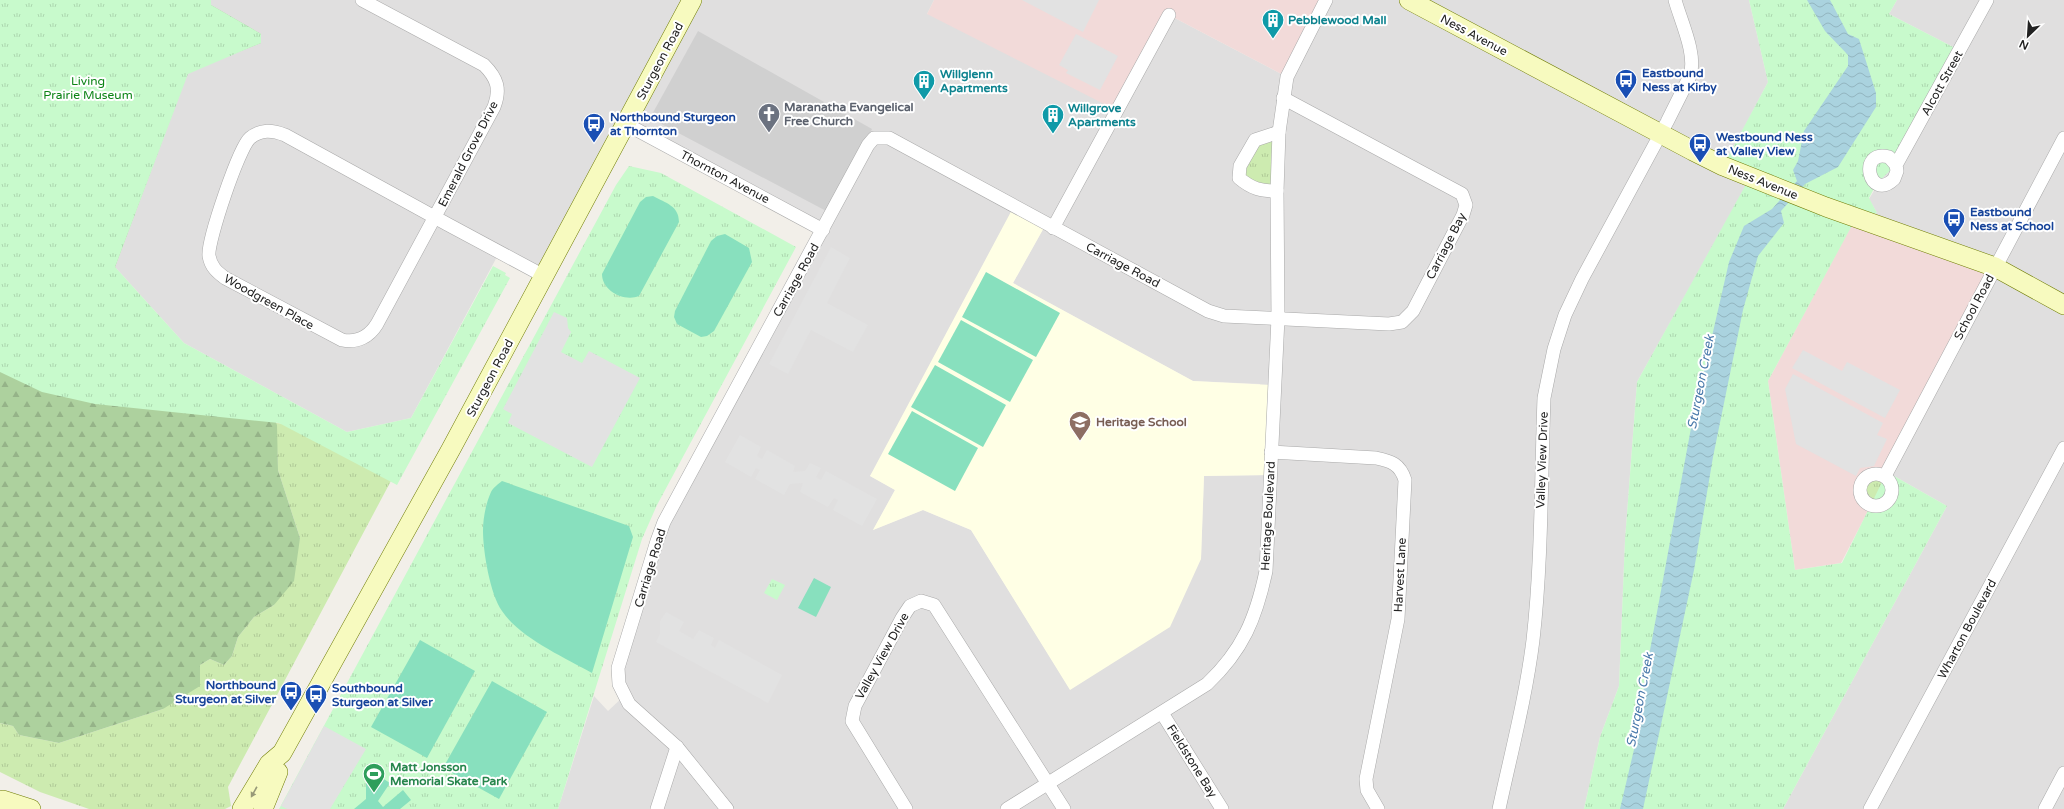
<svg xmlns="http://www.w3.org/2000/svg" width="2064" height="809" viewBox="0 0 2064 809" font-family="'Varela Round',sans-serif">
	<defs>
		<pattern id="grass-tufts" width="24" height="20" patternUnits="userSpaceOnUse"><rect width="24" height="20" fill="#cdebb0"/><path d="M3 7l-1-3M5 7V3M7 7l1-3M15 17l-1-3M17 17v-4M19 17l1-3" fill="none" stroke="#b0c997"/></pattern>
		<pattern id="forest-firs" width="22" height="20" patternUnits="userSpaceOnUse"><rect width="22" height="20" fill="#add19e"/><path d="M5 1l3.5 6h-7zM16 11l3.5 6h-7z" fill="#95b388"/></pattern>
		<pattern id="park-tufts" width="24" height="20" patternUnits="userSpaceOnUse"><rect width="24" height="20" fill="#c8facc"/><path d="M3 7l-1-3M5 7V3M7 7l1-3M15 17l-1-3M17 17v-4M19 17l1-3" fill="none" stroke="#acd6af"/></pattern>
		<pattern id="water-waves" width="16" height="10" patternUnits="userSpaceOnUse"><rect width="16" height="10" fill="#aad3df"/><path d="M0 5q4-4 8 0t8 0" fill="none" stroke="#92b5bf"/></pattern>
	</defs>
	<rect width="100%" height="100%" fill="#f2efe9"/>
	<g fill="#e0dfdf" fill-rule="evenodd">
		<path d="M211 0H934L927 14 1169 15 1287 77 1326 0H1749L1768 82 1724 166 1751 177 1637 382 1625 540 1619 686 1600 737 1584 809H558L594 696 608 711 624 696 619 684 657 541 823 230 626 124 544 276 499 253 411 418 347 432 184 343 115 267 188 72 261 34 210 5ZM1046 224 1013 283 1193 381 1260 384 1270 475 1204 476 1201 559 1070 689 971 530 923 510 873 530 895 490 870 476Z"/>
		<path d="M1897 0H2064V809H1783L1947 506 1887 472 1856 217 1877 213 1869 199 1959 50 1889 14Z"/>
	</g>
	<g fill="#f2dad9">
		<path d="M934 0H1324L1287 77 1169 15 1112 108 927 14Z"/>
		<path d="M1856 217 1995 267 1841 563 1795 570 1768 381Z"/>
	</g>
	<path fill="#ffffe5" d="M1014 206 1046 224 1013 283 1193 381 1274 385 1270 475 1204 476 1201 559 1170 627 1070 690 971 530 923 510 873 530 895 490 870 476Z"/>
	<path fill="#d0d0d0" d="M698 31 872 129 830 213 650 118Z"/>
	<g fill="url(#grass-tufts)">
		<path d="M1279 132 1277 191 1248 186 1240 166 1255 140Z"/>
		<path d="M276 423 286 424 392 479 228 787 231 806 225 809H89L40 792 0 772V723L13 726 19 735 59 743 163 709 200 665 210 659 224 665 232 656 238 637 254 617 274 605 300 538 278 470Z"/>
		<path d="M1878 474 1888 479 1871 505 1862 498 1861 486 1867 477Z"/>
	</g>
	<path fill="url(#forest-firs)" d="M211 0V5L261 34V43L188 72 115 267 161 334 272 413 277 425 278 470 300 538 294 581 274 605 254 617 238 637 232 656 224 665 210 659 200 665V686L163 709 59 743 19 735 13 726 0 723V22Z"/>
	<g fill="url(#park-tufts)">
		<path d="M0 0H211V5L261 34V43L188 74 115 267 184 343 347 432 411 418 493 266 506 273 505 275 510 278 397 485 279 423 95 404 42 392 0 372Z"/>
		<path d="M1749 0H1897L1889 14 1959 50 1896 165 1877 183 1869 198 1877 213 1856 218 1768 381 1795 570 1842 563 1887 472 1947 506 1783 809H1584L1600 737 1619 686 1625 540 1637 382 1750 177 1723 166 1768 82Z"/>
		<path d="M629 166 661 173 796 247 657 505 642 539 558 809H279L616 185Z"/>
		<path d="M772 579 785 585 777 600 764 593Z"/>
	</g>
	<g fill="#88e0be">
		<path d="M653 196C666 203 679 206 679 222L639 296C624 302 602 291 602 274L640 202 646 197Z"/>
		<path d="M725 234 749 248 752 262 714 331 707 336 701 337 677 324 674 317 675 311 711 241 717 236Z"/>
		<path d="M986 272 1060 313 1036 357 962 317Z"/>
		<path d="M961 320 1033 360 1010 402 938 362Z"/>
		<path d="M935 365 1006 405 983 447 911 407Z"/>
		<path d="M912 411 978 448 955 491 888 454Z"/>
		<path d="M502 481 629 526 633 537 592 673C564 657 520 638 502 611 490 594 483 551 483 531 483 518 486 503 491 492 493 488 498 484 502 481Z"/>
		<path d="M814 578 831 587 816 617 798 608Z"/>
		<path d="M420 640 475 671 427 758 371 727Z"/>
		<path d="M492 681 547 712 499 799 443 768Z"/>
		<path d="M366 776H379L390 783 378 801 383 807 403 790 411 800 400 809H354L366 799Z"/>
	</g>
	<g fill="#e2e2e2">
		<path d="M1022 0H1099L1083 32Z"/>
		<path d="M1076 34 1118 56 1100 90 1066 73 1068 70 1059 65Z"/>
		<path d="M831 247 850 258 827 303 868 325 853 352 811 330 788 374 769 364Z"/>
		<path d="M554 312 567 318 568 328 571 332 561 352 582 363 589 351 640 378 592 467 508 423 512 414 503 409Z"/>
		<path d="M1803 350 1842 371 1847 362 1900 390 1885 418 1792 368Z"/>
		<path d="M1793 374 1883 423 1877 435 1887 439 1874 466 1860 468 1856 476 1796 444 1785 389Z"/>
		<path d="M740 435 761 447 757 456 762 459 767 450 795 466 793 472 805 471 810 463 821 468 816 477 821 480 826 471 877 499 862 526 833 510 838 500 834 498 828 507 800 492 803 483 790 484 784 495 755 479 760 470 756 468 751 477 725 462Z"/>
		<path d="M666 612 684 622 679 631 693 639 699 630 714 638 711 645 715 648 719 640 782 675 768 703 656 642 660 634V621Z"/>
		<path d="M324 726 366 749 330 809H287L281 806Z"/>
	</g>
	<path fill="url(#water-waves)" d="M1807 0H1830L1848 34 1859 39 1876 93V107L1838 167 1805 184 1781 211 1784 223 1758 256 1743 310 1713 457 1694 570 1643 809H1620L1636 741 1648 661 1691 428 1729 262 1744 226 1772 209 1797 181 1793 170 1798 161 1804 131 1848 66V55L1825 31Z"/>
	<g fill="none" stroke-linecap="round" stroke-linejoin="round">
		<g stroke="#a9a9a9" stroke-width="14">
			<g id="street">
				<path d="M362 0 484 65C497 78 501 89 494 107L377 324C369 337 357 343 342 340L225 278C217 272 211 267 209 256 207 242 239 147 250 138 261 129 272 130 285 135L418 208 447 224 544 276"/>
				<path d="M626 124 823 230"/>
				<path d="M1896 165 1889 157C1857 148 1869 203 1894 179L1897 171 1896 165 1987 0"/>
				<path d="M1277 191C1261 191 1252 189 1239 178L1240 166 1255 140 1279 132"/>
				<path d="M1053 228 1169 15"/>
				<path d="M1271 452 1376 458C1391 461 1400 464 1405 480L1398 619 1366 779 1367 790 1378 809"/>
				<circle cx="1876" cy="490" r="16"/>
				<path d="M1885 476 2064 138"/>
				<path d="M1162 713 1222 809"/>
				<path d="M657 809 677 747"/>
				<path d="M727 809 677 747 629 704 619 684 618 668 657 541 664 522 868 145 874 138H889L1208 311 1224 316 1389 324 1402 322 1413 311 1463 215 1466 205 1462 194 1283 98"/>
				<path d="M906 809 852 721 855 706 902 618 910 606 921 601 934 605 1064 809"/>
				<path d="M1007 809 1207 684C1243 650 1256 618 1266 571L1278 318 1277 191 1279 132 1287 77 1326 0"/>
				<path d="M1499 809C1511 753 1526 697 1533 640 1542 560 1541 478 1544 398L1554 349 1565 315 1582 279 1667 122 1690 76C1697 54 1681 22 1675 0"/>
				<path d="M1870 809 2064 448"/>
				<path d="M2045 809 2064 773"/>
			</g>
		</g>
		<g stroke="#707d05" stroke-width="20">
			<g id="secondary">
				<path d="M1409 0 1693 151 1723 166 1826 207 1995 267 2064 305"/>
				<path d="M3 800 31 809"/>
				<path d="M242 809 269 764 282 753 451 449 692 0"/>
				<path d="M263 809 278 772"/>
			</g>
		</g>
		<use href="#street" stroke="#fff" stroke-width="13"/>
		<use href="#secondary" stroke="#f7fabf" stroke-width="19"/>
	</g>
	<defs><path id="oneway-solid" d="M-6-.8H1V-3.2L6.5 0L1 3.2V.8H-6Z"/></defs>
	<use fill="#979978" href="#oneway-solid" transform="translate(254 792) rotate(119)"/>
	<defs>
		<g id="building-pin" transform="scale(1.15)"><path d="M0 17L-7.5 6A9.5 9.5 0 1 1 7.5 6Z" fill="#0f9aa8" stroke="#fff"/><path d="M-4-6H4V6H1V3H-1V6H-4ZM-2.5-4.3h1.7v1.8h-1.7ZM.8-4.3h1.7v1.8H.8ZM-2.5-1h1.7V.8h-1.7ZM.8-1h1.7V.8H.8Z" fill="#fff"/></g>
		<g id="bus-pin" transform="scale(1.15)"><path d="M0 17L-7.5 6A9.5 9.5 0 1 1 7.5 6Z" fill="#1a4fb4" stroke="#fff"/><path d="M-5-6H5V4H4V6H2V4H-2V6H-4V4H-5ZM-3.5-4V0h7V-4ZM-3.5 1.2v1.5H-2V1.2ZM2 1.2v1.5H3.5V1.2Z" fill="#fff"/></g>
		<g id="church-pin" transform="scale(1.15)"><path d="M0 17L-7.5 6A9.5 9.5 0 1 1 7.5 6Z" fill="#6b7280" stroke="#fff"/><path d="M-1.2-6h2.4v3.5h3.3v2.4h-3.3V6h-2.4V-.1h-3.3v-2.4h3.3Z" fill="#fff"/></g>
		<g id="school-pin" transform="scale(1.15)"><path d="M0 17L-7.5 6A9.5 9.5 0 1 1 7.5 6Z" fill="#8d6e63" stroke="#fff"/><path d="M0-5L7-2L0 1L-7-2ZM-4 1L0 2.5L4 1V4Q0 6-4 4Z" fill="#fff"/></g>
		<g id="stadium-pin" transform="scale(1.15)"><path d="M0 17L-7.5 6A9.5 9.5 0 1 1 7.5 6Z" fill="#2e9e5b" stroke="#fff"/><path d="M0-5a6.5 5 0 1 0 0 10a6.5 5 0 1 0 0-10ZM-3.5-1.8h7v3.6h-7Z" fill="#fff"/></g>
	</defs>
	<g fill-rule="evenodd">
		<use href="#building-pin" x="1273" y="20"/>
		<use href="#bus-pin" x="1626" y="80"/>
		<use href="#building-pin" x="924" y="81"/>
		<use href="#church-pin" x="769" y="114"/>
		<use href="#building-pin" x="1053" y="115"/>
		<use href="#bus-pin" x="594" y="124"/>
		<use href="#bus-pin" x="1700" y="144"/>
		<use href="#bus-pin" x="1954" y="219"/>
		<use href="#school-pin" x="1080" y="422"/>
		<use href="#bus-pin" x="291" y="692"/>
		<use href="#bus-pin" x="316" y="695"/>
		<use href="#stadium-pin" x="374" y="774"/>
	</g>
	<g text-anchor="middle" dominant-baseline="central" stroke-width="4" stroke-linejoin="round" paint-order="stroke">
		<g font-size="12" font-weight="bold" fill="#0d838f" stroke="#fff" text-anchor="start">
			<text x="1288" y="20">Pebblewood Mall</text>
			<text x="940" y="74">Willglenn<tspan x="940" dy="14">Apartments</tspan></text>
			<text x="1068" y="108">Willgrove<tspan x="1068" dy="14">Apartments</tspan></text>
		</g>
		<g font-size="12" fill="#222" stroke="#fff">
			<text transform="translate(1474 35) rotate(28)">Ness Avenue</text>
			<text transform="translate(660 61) rotate(-62)">Sturgeon Road</text>
			<text transform="translate(1942 83) rotate(-61)">Alcott Street</text>
			<text transform="translate(468 154) rotate(-63)">Emerald Grove Drive</text>
			<text transform="translate(725 177) rotate(28)">Thornton Avenue</text>
			<text transform="translate(1763 182) rotate(22)">Ness Avenue</text>
			<text transform="translate(1446 246) rotate(-63)">Carriage Bay</text>
			<text transform="translate(1123 265) rotate(28)">Carriage Road</text>
			<text transform="translate(796 280) rotate(-61)">Carriage Road</text>
			<text transform="translate(269 302) rotate(29)">Woodgreen Place</text>
			<text transform="translate(1974 307) rotate(-62)">School Road</text>
			<text transform="translate(490 378) rotate(-62)">Sturgeon Road</text>
			<text transform="translate(1542 460) rotate(-88)">Valley View Drive</text>
			<text transform="translate(1268 516) rotate(-87)">Heritage Boulevard</text>
			<text transform="translate(650 568) rotate(-73)">Carriage Road</text>
			<text transform="translate(1400 575) rotate(-87)">Harvest Lane</text>
			<text transform="translate(1967 629) rotate(-62)">Wharton Boulevard</text>
			<text transform="translate(882 656) rotate(-61)">Valley View Drive</text>
			<text transform="translate(1192 761) rotate(58)">Fieldstone Bay</text>
		</g>
		<g font-size="12" font-weight="bold" fill="#164399" stroke="#fff" text-anchor="start">
			<text x="1642" y="73">Eastbound<tspan x="1642" dy="14">Ness at Kirby</tspan></text>
			<text x="610" y="117">Northbound Sturgeon<tspan x="610" dy="14">at Thornton</tspan></text>
			<text x="1716" y="137">Westbound Ness<tspan x="1716" dy="14">at Valley View</tspan></text>
			<text x="1970" y="212">Eastbound<tspan x="1970" dy="14">Ness at School</tspan></text>
			<text x="276" y="685" text-anchor="end">Northbound<tspan x="276" dy="14">Sturgeon at Silver</tspan></text>
			<text x="332" y="688">Southbound<tspan x="332" dy="14">Sturgeon at Silver</tspan></text>
		</g>
		<g font-size="12" fill="#0c8416" stroke="#fff">
			<text x="88" y="81">Living<tspan x="88" dy="14">Prairie Museum</tspan></text>
		</g>
		<g font-size="12" font-weight="bold" fill="#5b616d" stroke="#fff" text-anchor="start">
			<text x="784" y="107">Maranatha Evangelical<tspan x="784" dy="14">Free Church</tspan></text>
		</g>
		<g font-size="12" font-weight="bold" fill="#785e54" stroke="#fff" text-anchor="start">
			<text x="1096" y="422">Heritage School</text>
		</g>
		<g font-size="12" font-weight="bold" fill="#27864d" stroke="#fff" text-anchor="start">
			<text x="390" y="767">Matt Jonsson<tspan x="390" dy="14">Memorial Skate Park</tspan></text>
		</g>
		<g font-size="13" font-style="italic" fill="#4a7aab" stroke="#fff">
			<text transform="translate(1701 382) rotate(-79)">Sturgeon Creek</text>
			<text transform="translate(1640 700) rotate(-79)">Sturgeon Creek</text>
		</g>
	</g>
	<g transform="translate(2028 36) rotate(205)" stroke="#ffffff" stroke-width="3" paint-order="stroke">
	<path d="M0-3L7 15L0 10L-7 15Z" fill="#222222"/>
	<text y="-6" font-size="11" font-weight="bold" text-anchor="middle" fill="#222222">N</text>
	</g>
</svg>
